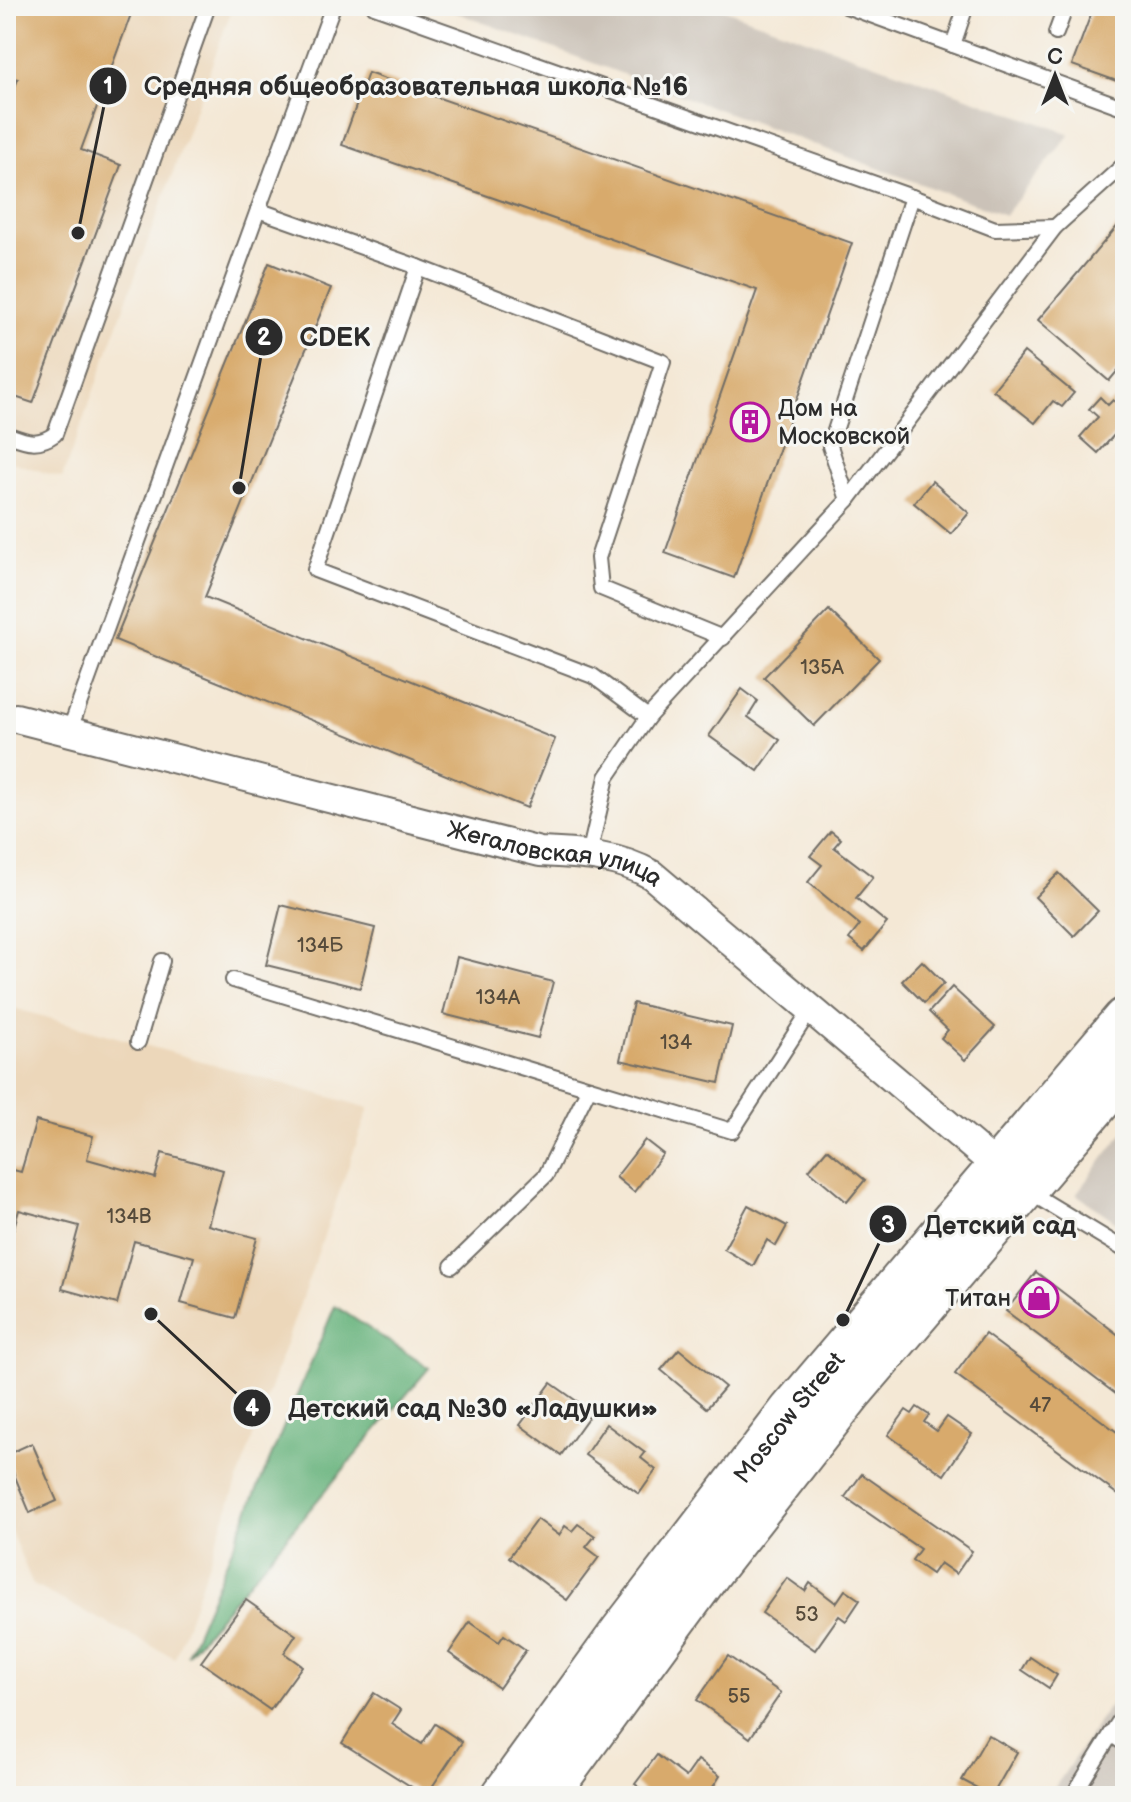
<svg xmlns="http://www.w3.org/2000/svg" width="1131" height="1802" viewBox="0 0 1131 1802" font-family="'Balsamiq Sans',sans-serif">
	<rect width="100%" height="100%" fill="#f6f6f2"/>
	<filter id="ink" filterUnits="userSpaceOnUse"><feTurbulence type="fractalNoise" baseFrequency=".0125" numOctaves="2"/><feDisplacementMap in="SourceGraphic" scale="16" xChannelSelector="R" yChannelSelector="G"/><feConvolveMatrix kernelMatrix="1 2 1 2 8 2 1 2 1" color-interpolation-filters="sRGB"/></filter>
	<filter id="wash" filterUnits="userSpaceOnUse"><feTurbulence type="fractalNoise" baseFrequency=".006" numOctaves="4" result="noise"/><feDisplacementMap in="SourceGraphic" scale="32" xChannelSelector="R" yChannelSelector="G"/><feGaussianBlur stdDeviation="1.8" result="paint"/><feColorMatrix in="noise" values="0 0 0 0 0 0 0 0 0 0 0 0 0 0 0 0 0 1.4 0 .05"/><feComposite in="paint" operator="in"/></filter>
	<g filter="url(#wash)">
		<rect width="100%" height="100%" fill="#f4e8d5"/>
		<g fill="#ecd7ba">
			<path d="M6 6H233L62 478 6 460Z"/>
			<path d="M6 1006 369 1108 175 1658 33 1585 6 1520Z"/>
		</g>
		<g fill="#cbc2b8">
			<path d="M454 6H714L1070 134 1005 215 452 11Z"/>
			<path d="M1125 1130V1228L1076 1194Z"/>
			<path d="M1125 1683V1796H1049Z"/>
		</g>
		<path fill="#67b37d" stroke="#496f54" stroke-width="2" d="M335 1306 429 1368 187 1655Z"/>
		<g id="blocks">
			<g fill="#d8aa6c">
				<path d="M6 6H134L81 150 121 165 33 403 6 394V111L18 79 6 75Z"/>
				<path d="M1094 6H1125V84L1072 65Z"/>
				<path d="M368 73 852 243 734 578 665 553 757 290 342 145Z"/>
				<path d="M1125 217V362L1109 381 1038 320Z"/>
				<path d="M269 263 331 288 205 597 555 739 527 808 115 640Z"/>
				<path d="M1024 352 1074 393 1062 407 1053 401 1035 423 993 390Z"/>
				<path d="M1100 397 1108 405 1113 400 1125 411V423L1098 453 1080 437 1098 417 1089 409Z"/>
				<path d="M932 481 969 513 951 534 914 503Z"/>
				<path d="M829 610 879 659 814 726 764 677Z"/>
				<path d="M742 689 758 701 748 717 780 740 758 771 709 736Z"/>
				<path d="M831 831 841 839 834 847 873 877 856 898 887 923 864 951 849 939 860 925 808 882 822 865 810 856Z"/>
				<path d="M1059 873 1098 911 1074 936 1035 897Z"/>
				<path d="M281 905 375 928 360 988 266 965Z"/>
				<path d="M457 957 553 982 538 1038 443 1014Z"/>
				<path d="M922 961 944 983 924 1003 902 981Z"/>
				<path d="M952 987 995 1027 965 1060 941 1038 948 1030 929 1012Z"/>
				<path d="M633 1003 732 1026 719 1083 620 1060Z"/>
				<path d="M36 1121 93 1136 87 1159 155 1178 162 1153 223 1170 208 1225 257 1238 235 1318 181 1303 194 1257 134 1241 117 1304 62 1289 79 1226 19 1210 6 1255V1168L21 1172Z"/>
				<path d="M645 1140 663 1154 634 1192 616 1177Z"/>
				<path d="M827 1149 865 1180 847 1202 809 1170Z"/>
				<path d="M748 1205 787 1226 776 1246 767 1240 753 1266 724 1249Z"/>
				<path d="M1036 1272 1125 1340V1401L1006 1311Z"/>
				<path d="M985 1334 1125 1438V1500L955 1374Z"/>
				<path d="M679 1349 725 1387 707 1408 661 1370Z"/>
				<path d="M551 1383 592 1412 561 1455 520 1425Z"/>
				<path d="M917 1407 929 1415 924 1422 937 1431 947 1417 972 1434 944 1475 888 1435 906 1410 912 1414Z"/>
				<path d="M606 1424 645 1453 641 1458 656 1470 639 1494 585 1455Z"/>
				<path d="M32 1443 57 1501 30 1513 6 1455Z"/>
				<path d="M862 1474 972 1551 956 1574 940 1563 932 1574 912 1560 920 1549 845 1497Z"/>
				<path d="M537 1519 559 1535 565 1526 572 1531 578 1524 595 1536 586 1547 599 1557 567 1600 509 1557Z"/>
				<path d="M787 1578 805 1591 810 1583 836 1603 845 1590 860 1600 846 1621 839 1616 815 1650 762 1613Z"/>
				<path d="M246 1600 296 1635 284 1653 302 1666 270 1710 201 1662Z"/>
				<path d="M470 1622 499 1642 504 1635 526 1650 499 1688 449 1653Z"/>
				<path d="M728 1656 781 1693 750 1738 697 1700Z"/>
				<path d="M1030 1657 1057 1675 1049 1688 1022 1670Z"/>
				<path d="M374 1693 401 1710 392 1724 422 1744 435 1724 462 1742 426 1796 342 1743Z"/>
				<path d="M988 1735 1017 1752 992 1796 962 1780Z"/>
				<path d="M657 1755 686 1777 698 1760 720 1776 713 1787 724 1796H651L635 1784Z"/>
			</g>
		</g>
	</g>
	<g filter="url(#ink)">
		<use href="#blocks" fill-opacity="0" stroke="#716d66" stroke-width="2"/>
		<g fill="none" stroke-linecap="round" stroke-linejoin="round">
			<g stroke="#716d66" stroke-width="18">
				<g id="service">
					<path d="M333 6 258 210 418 267 663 362 598 558 601 588 723 638"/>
					<path d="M374 6 912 197 995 229 1055 227"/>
					<path d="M846 6 953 45"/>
					<path d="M966 6 953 45 1125 108"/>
					<path d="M1056 33 1066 6"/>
					<path d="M418 267 315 570 593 676 648 717"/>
					<path d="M6 434C25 441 37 447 55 434L208 6"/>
					<path d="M848 500 830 446 912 197"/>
					<path d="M69 732 258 210"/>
					<path d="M589 855 607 777 648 717 848 500 1055 227 1125 164"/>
					<path d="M233 980 732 1131 811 1009"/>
					<path d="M138 1042 162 961"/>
					<path d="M1026 1190 1125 1250"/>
					<path d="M452 1266 546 1175 589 1088"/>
					<path d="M1111 1734 1125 1744"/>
					<path d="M1086 1796 1077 1789 1125 1712"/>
				</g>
			</g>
			<g stroke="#716d66" stroke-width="32">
				<g id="minor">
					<path id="s1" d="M16 718 540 852C580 854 617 855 652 875L999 1168"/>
				</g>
			</g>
			<g stroke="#716d66" stroke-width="48">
				<g id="primary">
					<path id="s2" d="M504 1796 622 1633 792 1411 1125 1020"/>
					<path d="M545 1796 709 1572 850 1392 1125 1070"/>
				</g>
			</g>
			<use href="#service" stroke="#fff" stroke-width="14"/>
			<use href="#minor" stroke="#fff" stroke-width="28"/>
			<use href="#primary" stroke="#fff" stroke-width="44"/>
		</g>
	</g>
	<defs>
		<g id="building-ring" transform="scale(2)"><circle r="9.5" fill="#f6f6f2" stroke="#b5179e" stroke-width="1.5"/><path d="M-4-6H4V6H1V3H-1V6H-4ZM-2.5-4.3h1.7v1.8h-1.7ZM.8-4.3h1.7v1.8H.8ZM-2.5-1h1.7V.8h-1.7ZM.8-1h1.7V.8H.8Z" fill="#b5179e"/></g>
		<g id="shop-ring" transform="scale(2)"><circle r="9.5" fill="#f6f6f2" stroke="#b5179e" stroke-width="1.5"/><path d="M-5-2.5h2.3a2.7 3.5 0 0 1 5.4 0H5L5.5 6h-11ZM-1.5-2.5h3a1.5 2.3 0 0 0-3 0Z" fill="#b5179e"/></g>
	</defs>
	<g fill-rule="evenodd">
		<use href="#building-ring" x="750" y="422"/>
		<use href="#shop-ring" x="1039" y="1298"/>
	</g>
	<g text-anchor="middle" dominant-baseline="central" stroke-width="6" stroke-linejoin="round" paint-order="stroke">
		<g font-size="20" fill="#564b3b">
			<text x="822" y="668">135А</text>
			<text x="320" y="946">134Б</text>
			<text x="498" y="998">134А</text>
			<text x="676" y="1043">134</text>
			<text x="129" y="1217">134В</text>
			<text x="1040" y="1406">47</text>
			<text x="807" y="1615">53</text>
			<text x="739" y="1697">55</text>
		</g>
		<g font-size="24" fill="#2b2b2b" stroke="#f6f6f2" text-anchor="start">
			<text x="778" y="408">Дом на<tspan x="778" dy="28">Московской</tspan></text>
			<text x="1011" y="1298" text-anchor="end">Титан</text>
		</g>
		<g font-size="24" fill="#2b2b2b" stroke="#f6f6f2">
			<text stroke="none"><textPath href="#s1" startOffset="556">Жегаловская улица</textPath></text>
			<text stroke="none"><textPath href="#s2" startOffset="474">Moscow Street</textPath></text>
		</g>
	</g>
	<path fill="none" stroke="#2b2b2b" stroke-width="3" d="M78 233L108 86M239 488L264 337M843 1320L888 1224M151 1314L252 1408"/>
	<g fill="#2b2b2b" stroke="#f6f6f2" stroke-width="3">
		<circle cx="78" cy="233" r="8"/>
		<circle cx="239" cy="488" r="8"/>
		<circle cx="843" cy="1320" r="8"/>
		<circle cx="151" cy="1314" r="8"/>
		<circle cx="108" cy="86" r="20"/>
		<circle cx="264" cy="337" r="20"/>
		<circle cx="888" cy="1224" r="20"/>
		<circle cx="252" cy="1408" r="20"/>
	</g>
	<g font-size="24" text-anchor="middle" font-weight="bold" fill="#fff">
		<text x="108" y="94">1</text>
		<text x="264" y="345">2</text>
		<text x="888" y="1233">3</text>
		<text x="252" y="1416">4</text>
	</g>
	<g font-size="26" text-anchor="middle" font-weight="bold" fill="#2b2b2b" stroke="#f6f6f2" stroke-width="6" stroke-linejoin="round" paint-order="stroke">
		<text x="416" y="95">Средняя общеобразовательная школа №16</text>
		<text x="335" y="346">CDEK</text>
		<text x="1000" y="1234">Детский сад</text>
		<text x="473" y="1417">Детский сад №30 «Ладушки»</text>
	</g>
	<rect width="1131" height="1802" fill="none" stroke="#f6f6f2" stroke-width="32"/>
	<g transform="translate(1055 76)" stroke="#f6f6f2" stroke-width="6" paint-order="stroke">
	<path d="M0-6L14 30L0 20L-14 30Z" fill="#2b2b2b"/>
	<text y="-12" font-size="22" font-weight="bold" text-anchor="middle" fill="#2b2b2b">С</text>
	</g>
</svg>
